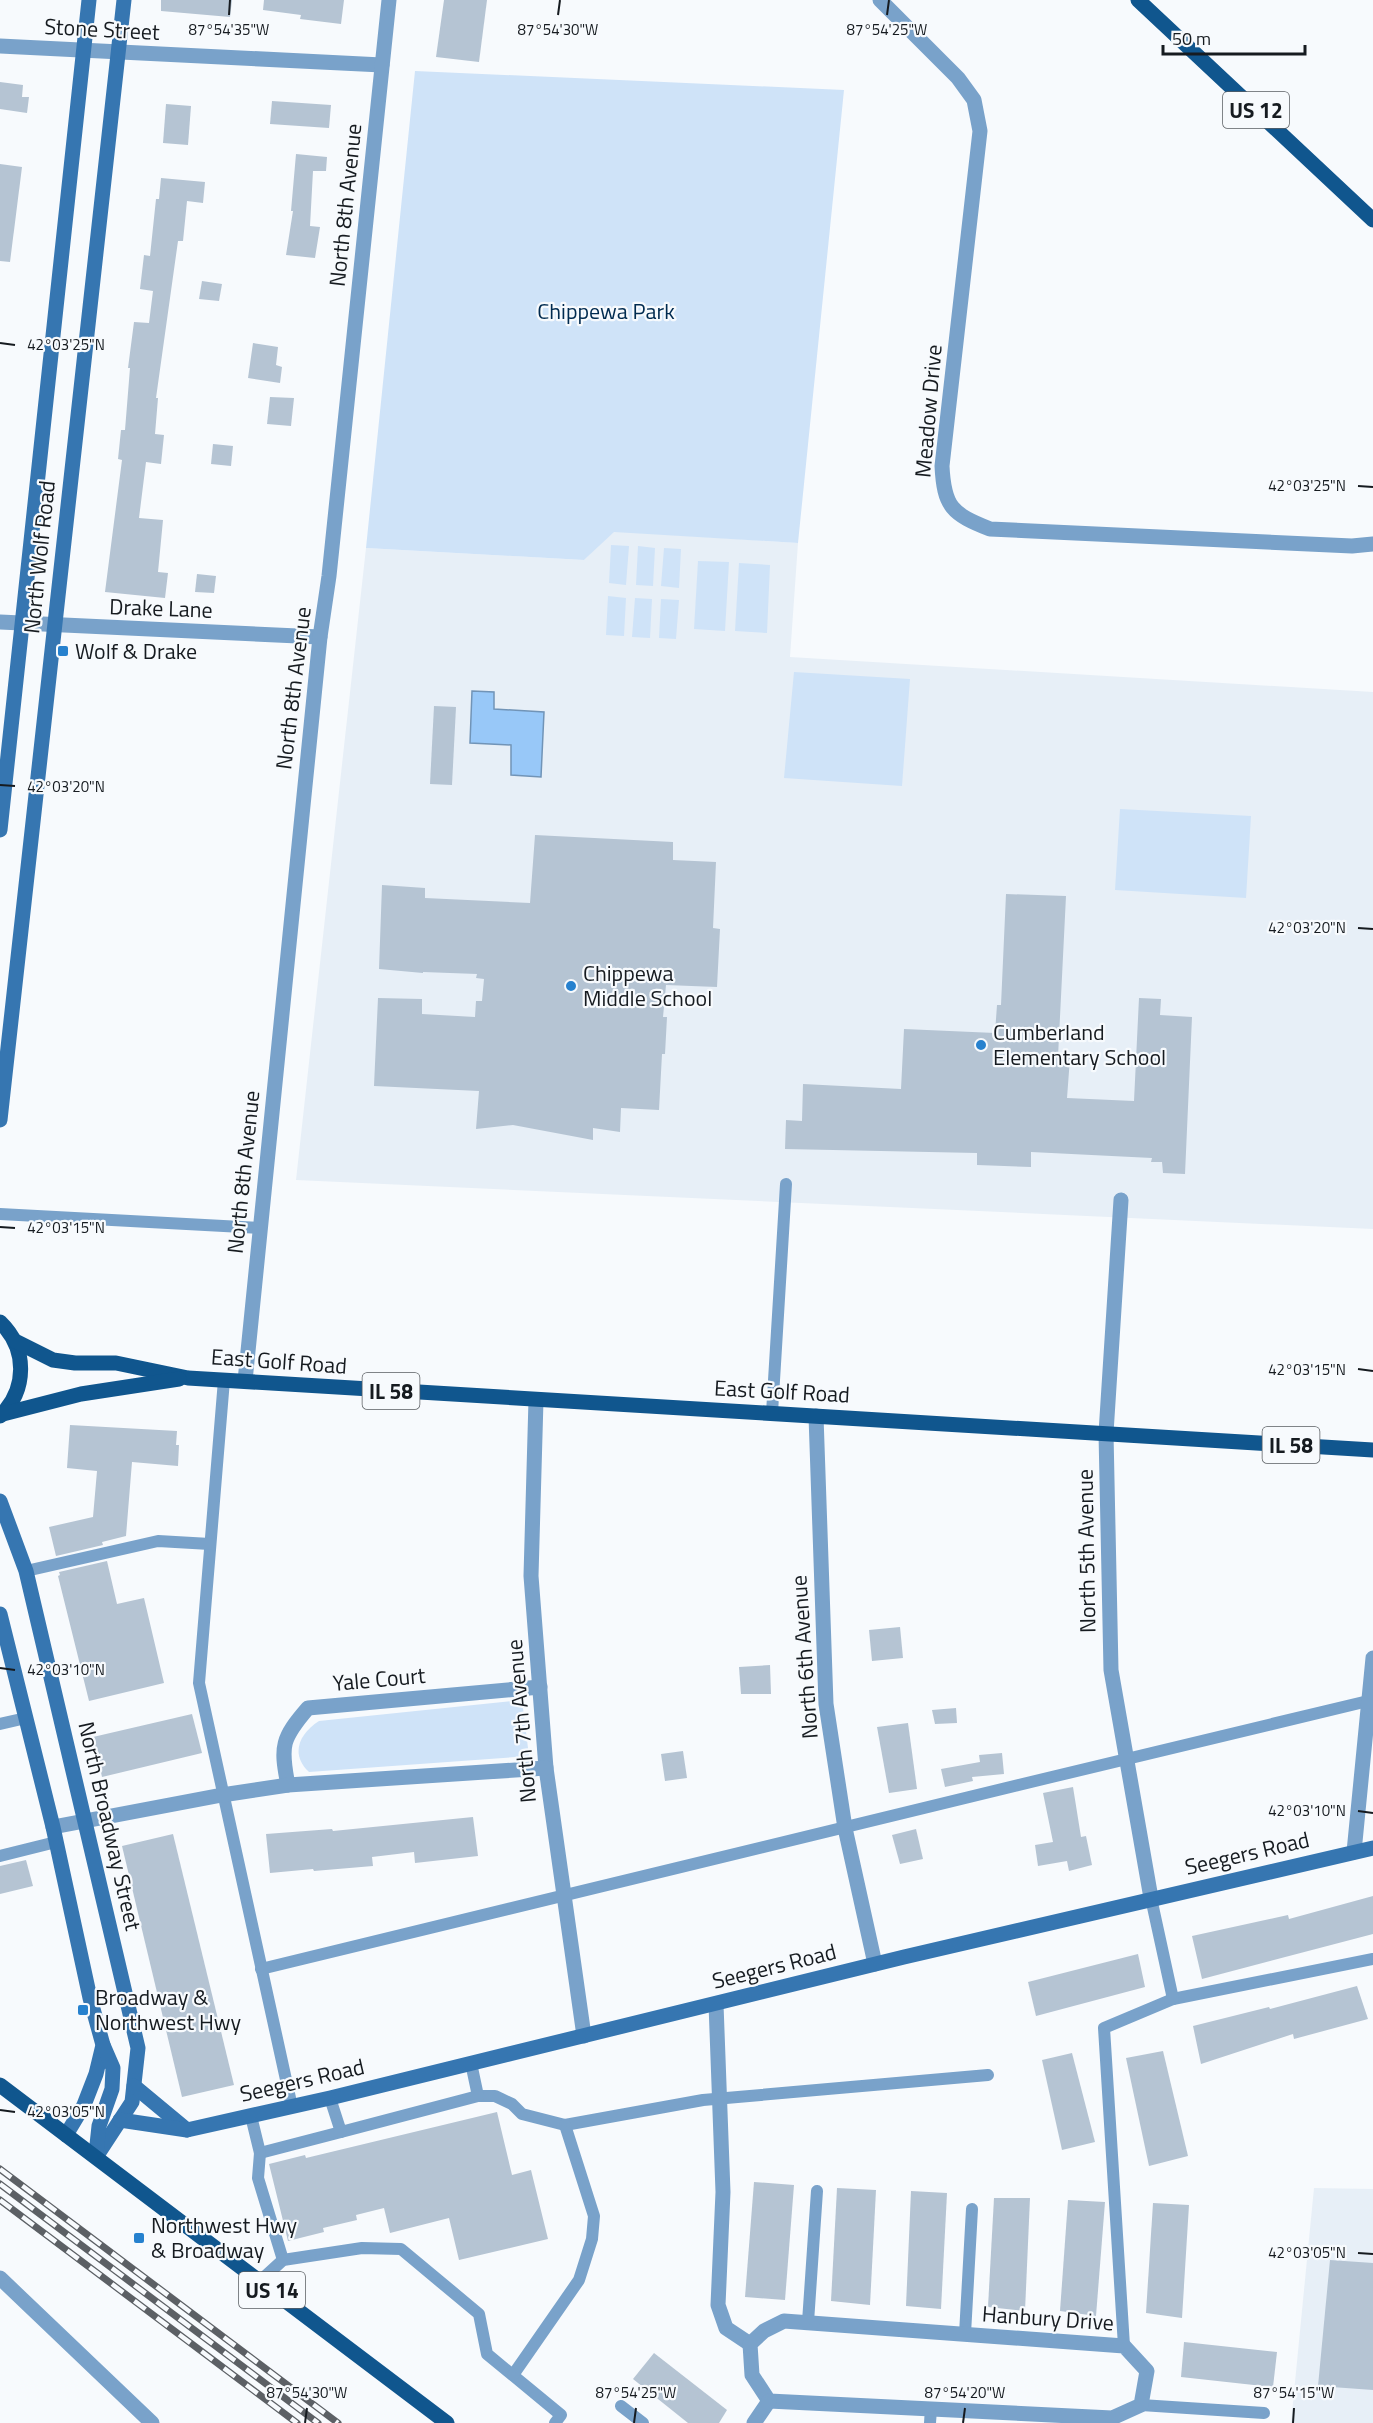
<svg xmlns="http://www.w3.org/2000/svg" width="1373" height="2423" viewBox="0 0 1373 2423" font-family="'Titillium Web',sans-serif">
	<rect width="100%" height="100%" fill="#f7fafd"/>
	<g fill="#e7eff7">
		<path d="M614 531 798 543 790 657 1373 692V1229L296 1180 366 548 584 560Z"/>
		<path d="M1314 2188 1373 2189V2423H1291Z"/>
	</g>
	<g fill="#cfe3f8">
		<path d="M415 71 844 90 798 543 614 532 584 560 366 548Z"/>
		<path d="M611 545 629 546 626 585 609 583Z"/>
		<path d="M638 546 655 548 653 586 636 585Z"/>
		<path d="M664 548 681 549 679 588 661 586Z"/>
		<path d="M698 561 729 562 725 631 694 629Z"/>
		<path d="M739 563 770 565 767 633 735 631Z"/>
		<path d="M608 596 626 598 624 636 606 635Z"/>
		<path d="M635 598 652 599 650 638 632 637Z"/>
		<path d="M661 599 679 600 676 639 659 638Z"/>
		<path d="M794 672 910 679 902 786 784 778Z"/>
		<path d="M1120 809 1251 816 1246 898 1115 890Z"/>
		<path d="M522 1700 529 1756 309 1772C290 1754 299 1734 319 1721Z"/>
	</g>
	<path fill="#98c8f8" stroke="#7194b7" stroke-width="1.5" d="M472 691 494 692V709L544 712 541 777 511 775V745L470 743Z"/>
	<g fill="#b5c4d3">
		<path d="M161 0H232L230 17 161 11Z"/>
		<path d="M264 0H344L341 24 300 19 301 15 263 10Z"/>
		<path d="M444 0H487L479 62 436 57Z"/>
		<path d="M0 82 23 85 22 97H29L27 113 0 109Z"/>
		<path d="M272 101 331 105 329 128 270 124Z"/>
		<path d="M166 104 191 106 188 145 163 143Z"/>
		<path d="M296 154 327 157 326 171H313L310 226 320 227 315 258 286 255 293 211H291Z"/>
		<path d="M0 164 22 167 10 262 0 261Z"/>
		<path d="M161 178 205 182 203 203 187 201 183 241H178L156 398H158L155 434 164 435 161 464 146 462 139 518 163 520 158 572 168 573 165 598 105 592 122 460 118 459 121 430H125L130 368H128L134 322 149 323 153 291 140 289 144 255 150 256 156 199H159Z"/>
		<path d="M202 281 222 284 219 301 199 299Z"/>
		<path d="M253 343 278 347 276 365 282 367 280 383 248 378Z"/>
		<path d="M270 397 294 398 291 426 267 424Z"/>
		<path d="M213 444 233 446 231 466 211 464Z"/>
		<path d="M197 574 216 576 214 593 195 592Z"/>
		<path d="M434 706 456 707 452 785 430 784Z"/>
		<path d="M535 835 673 842V860L716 862 713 928 720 929 717 987 666 985 663 1017H667L665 1054H662L659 1110 621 1108 620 1132 593 1128V1140L513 1125 476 1129 479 1091 374 1086 378 998 422 999V1014L475 1017 476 1001H482L484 979 476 978 477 974 423 972V973L379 969 382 885 425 888V898L530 903Z"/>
		<path d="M1006 894 1066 896 1058 1057 1070 1058 1067 1098 1134 1101 1139 998 1161 999 1160 1015 1192 1017 1185 1174 1163 1173 1162 1162H1151L1152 1158 1031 1152V1167L977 1165V1153L785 1149 786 1120 802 1121 803 1084 901 1089 904 1029 995 1033 997 1005H1001Z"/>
		<path d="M70 1425 177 1431 176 1445H179L178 1466 132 1462 126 1536 102 1542 103 1545 56 1556 49 1527 93 1517 97 1471 67 1468Z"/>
		<path d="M107 1561 117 1604 144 1598 164 1683 89 1701 58 1576 60 1575 59 1572Z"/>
		<path d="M900 1627 903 1658 872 1661 869 1630Z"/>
		<path d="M770 1665 771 1694H741L739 1667Z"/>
		<path d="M956 1708 957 1723 935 1724 932 1710Z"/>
		<path d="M192 1714 202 1753 102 1777 93 1737Z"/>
		<path d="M908 1723 917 1789 889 1793 877 1727Z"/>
		<path d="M683 1751 687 1778 665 1781 661 1754Z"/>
		<path d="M1002 1753 1004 1774 972 1777 973 1781 945 1787 941 1769 980 1762 979 1755Z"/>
		<path d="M1073 1787 1081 1837 1086 1836 1092 1865 1069 1871 1067 1861 1038 1866 1035 1845 1053 1842 1043 1793Z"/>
		<path d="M473 1817 478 1856 415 1863 414 1852 372 1857 373 1866 314 1871 313 1869 270 1873 266 1834 332 1829 333 1831Z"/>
		<path d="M916 1829 923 1859 900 1864 892 1835Z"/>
		<path d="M173 1834 234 2085 182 2097 122 1846Z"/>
		<path d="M26 1860 33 1886 0 1894V1866Z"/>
		<path d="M1373 1896V1934L1202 1979 1192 1936 1288 1915 1289 1919Z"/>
		<path d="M1138 1954 1145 1987 1036 2016 1028 1982Z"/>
		<path d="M1357 1986 1368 2019 1294 2039 1293 2034 1201 2064 1193 2026 1269 2007 1270 2009Z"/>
		<path d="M1163 2051 1188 2156 1149 2166 1126 2058Z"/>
		<path d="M1072 2053 1095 2142 1062 2150 1042 2060Z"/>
		<path d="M497 2112 512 2175 531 2170 548 2239 459 2260 449 2218 390 2233 384 2208 356 2215 357 2220 323 2228 324 2232 288 2241 269 2164 305 2155 306 2158Z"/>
		<path d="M754 2182 794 2185 785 2300 745 2297Z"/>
		<path d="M837 2188 876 2190 870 2305 831 2301Z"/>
		<path d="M911 2191 947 2193 941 2309 906 2306Z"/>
		<path d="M994 2198H1030L1025 2311 988 2307Z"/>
		<path d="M1068 2200 1105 2202 1096 2316 1060 2311Z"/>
		<path d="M1153 2203 1189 2205 1182 2318 1146 2313Z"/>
		<path d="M1330 2260 1373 2263V2390L1318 2386Z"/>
		<path d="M1184 2342 1277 2352 1273 2387 1181 2377Z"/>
		<path d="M654 2353 727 2410 719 2423H688L633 2379Z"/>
	</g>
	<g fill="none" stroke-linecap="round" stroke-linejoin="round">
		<g stroke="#79a2ca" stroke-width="12">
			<path d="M0 1214 260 1228"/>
			<path d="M224 1380 199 1683 292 2107"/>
			<path d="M772 1413 786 1184"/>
			<path d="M26 1571 158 1541 210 1544"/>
			<path d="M0 1724 26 1718"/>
			<path d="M0 1856 56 1842"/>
			<path d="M261 1969C630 1877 999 1790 1368 1701"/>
			<path d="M1173 1999 1373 1959"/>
			<path d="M478 2096H495L512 2104 522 2114 565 2125 703 2100 988 2075"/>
			<path d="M330 2098 341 2132 478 2096 471 2063"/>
			<path d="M251 2116 260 2153 341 2132"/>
			<path d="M260 2153 258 2178 283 2260"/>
			<path d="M260 2281 283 2260 362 2248 401 2249 479 2314 487 2354 561 2415 555 2423"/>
			<path d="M808 2322 817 2191"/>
			<path d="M965 2334 972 2209"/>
			<path d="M1124 2346 1104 2028 1173 1999 1151 1898"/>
			<path d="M513 2375 579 2280 592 2239 594 2216 565 2125"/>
			<path d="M1141 2405 1264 2413"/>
			<path d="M621 2406 643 2423"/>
			<path d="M930 2423 931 2409"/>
		</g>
		<g stroke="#79a2ca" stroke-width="15">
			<path d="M880 0 958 78 974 100 980 131 942 466C944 507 952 514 990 529L1352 546 1373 544"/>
			<path d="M0 46 382 65"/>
			<path d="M0 622 320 637"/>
			<path d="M1121 1200 1106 1433 1111 1670 1151 1898"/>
			<path d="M245 1381 320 637 329 576 389 0"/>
			<path d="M536 1400 531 1576 546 1768 584 2036"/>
			<path d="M816 1416 826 1704 845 1828 875 1964"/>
			<path d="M288 1785C280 1746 282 1738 308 1708L540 1687"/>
			<path d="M53 1827 222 1795 288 1785 546 1768"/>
			<path d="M1354 1852 1373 1658"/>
			<path d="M716 2004 723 2192 718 2305 726 2328 750 2344"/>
			<path d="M0 2278 152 2423"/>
			<path d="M784 2321 1124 2346 1147 2371 1141 2405 1112 2418 769 2401 752 2375 750 2344 764 2331Z"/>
			<path d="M754 2423 769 2401"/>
		</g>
		<g stroke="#3676b1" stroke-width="15">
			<path d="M0 830 89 0"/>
			<path d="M0 1120 124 0"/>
			<path d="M0 1501 26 1571 138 2048 132 2102 96 2157"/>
			<path d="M0 1614 53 1827 90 1998 103 2045 96 2074 84 2105 66 2135"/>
			<path d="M134 2086 187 2130"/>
			<path d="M120 2120 187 2130 330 2098 904 1957 1373 1848"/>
			<path d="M96 2154 99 2126 112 2089 113 2068 103 2045"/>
		</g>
		<g stroke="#10568e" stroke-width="15">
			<path d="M1138 0 1373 220"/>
			<path d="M0 1322C28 1349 27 1390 0 1416"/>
			<path d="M15 1341 53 1360 75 1363H116L188 1378 1373 1450"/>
			<path d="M3 1414 81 1394 179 1379"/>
			<path d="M0 2085 447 2423"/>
		</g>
		<g stroke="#5c6065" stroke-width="7">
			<g id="rail">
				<path d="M0 2169 338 2423"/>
				<path d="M0 2184 318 2423"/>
				<path d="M0 2200 297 2423"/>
			</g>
		</g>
		<use href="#rail" stroke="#f7fafd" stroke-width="4.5" stroke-dasharray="14" stroke-linecap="butt"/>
	</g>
	<path fill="none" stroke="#161b20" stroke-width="2" d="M229 15 230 0M558 15 560 0M887 15 889 0M0 343 15 345M1358 486 1373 487M0 785 15 786M1358 928 1373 929M0 1227 15 1228M1358 1369 1373 1371M0 1668 15 1670M1358 1811 1373 1813M0 2110 15 2112M1358 2253 1373 2254M305 2423 307 2408M634 2423 636 2408M963 2423 965 2408M1293 2423 1294 2408"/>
	<g fill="#2681ce" stroke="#f7fafd" stroke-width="2">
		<rect x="57" y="645" width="12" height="12" rx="3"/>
		<circle cx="571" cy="986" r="6"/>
		<circle cx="981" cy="1045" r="6"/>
		<rect x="77" y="2004" width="12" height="12" rx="3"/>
		<rect x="133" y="2232" width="12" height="12" rx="3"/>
	</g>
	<g text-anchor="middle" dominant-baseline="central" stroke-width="4.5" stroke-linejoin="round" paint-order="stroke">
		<g fill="#f7fafd" stroke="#5a5e62" stroke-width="1.5">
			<rect x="1223" y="92" width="66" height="36" rx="4.5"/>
			<rect x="362.5" y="1373" width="57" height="36" rx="4.5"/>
			<rect x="1262.5" y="1427" width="57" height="36" rx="4.5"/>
			<rect x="239" y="2272" width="66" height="36" rx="4.5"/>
		</g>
		<g font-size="21" font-weight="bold" fill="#161b20">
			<text x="1256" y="110">US 12</text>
			<text x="391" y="1391">IL 58</text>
			<text x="1291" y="1445">IL 58</text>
			<text x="272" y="2290">US 14</text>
		</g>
		<g font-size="22" fill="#161b20" stroke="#f7fafd">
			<text transform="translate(102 29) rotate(3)">Stone Street</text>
			<text transform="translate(345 205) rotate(-84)">North 8th Avenue</text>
			<text transform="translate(928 411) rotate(-85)">Meadow Drive</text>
			<text transform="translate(39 557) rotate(-84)">North Wolf Road</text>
			<text transform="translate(161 608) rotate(2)">Drake Lane</text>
			<text transform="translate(293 688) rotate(-83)">North 8th Avenue</text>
			<text transform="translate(243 1172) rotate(-84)">North 8th Avenue</text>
			<text transform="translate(279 1361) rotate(4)">East Golf Road</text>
			<text transform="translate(782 1391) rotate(3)">East Golf Road</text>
			<text transform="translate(1086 1551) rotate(-91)">North 5th Avenue</text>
			<text transform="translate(804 1657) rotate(-94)">North 6th Avenue</text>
			<text transform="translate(379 1679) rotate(-5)">Yale Court</text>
			<text transform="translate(521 1721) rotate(-95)">North 7th Avenue</text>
			<text transform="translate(110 1826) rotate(77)">North Broadway Street</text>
			<text transform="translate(1247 1853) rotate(-13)">Seegers Road</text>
			<text transform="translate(774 1966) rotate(-14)">Seegers Road</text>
			<text transform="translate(302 2080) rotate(-13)">Seegers Road</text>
			<text transform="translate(1048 2318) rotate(4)">Hanbury Drive</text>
		</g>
		<g font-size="22" fill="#002b50" stroke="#f7fafd">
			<text x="606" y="311">Chippewa Park</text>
		</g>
		<g font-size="22" fill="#161b20" stroke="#f7fafd" text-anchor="start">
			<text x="75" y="651">Wolf &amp; Drake</text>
			<text x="583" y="973">Chippewa<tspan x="583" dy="25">Middle School</tspan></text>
			<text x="993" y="1032">Cumberland<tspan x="993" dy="25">Elementary School</tspan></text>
			<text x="95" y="1997">Broadway &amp;<tspan x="95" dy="25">Northwest Hwy</tspan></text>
			<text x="151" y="2225">Northwest Hwy<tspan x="151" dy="25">&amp; Broadway</tspan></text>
		</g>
	</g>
	<g font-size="15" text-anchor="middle" fill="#161b20" stroke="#f7fafd" stroke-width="4.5" stroke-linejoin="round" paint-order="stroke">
		<text x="229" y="35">87°54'35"W</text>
		<text x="558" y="35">87°54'30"W</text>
		<text x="887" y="35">87°54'25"W</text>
		<text x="66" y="350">42°03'25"N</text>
		<text x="1307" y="491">42°03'25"N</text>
		<text x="66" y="792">42°03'20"N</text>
		<text x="1307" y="933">42°03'20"N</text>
		<text x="66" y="1233">42°03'15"N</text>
		<text x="1307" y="1375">42°03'15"N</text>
		<text x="66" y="1675">42°03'10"N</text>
		<text x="1307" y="1816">42°03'10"N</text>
		<text x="66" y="2117">42°03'05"N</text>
		<text x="1307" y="2258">42°03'05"N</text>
		<text x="307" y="2398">87°54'30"W</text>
		<text x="636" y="2398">87°54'25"W</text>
		<text x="965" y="2398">87°54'20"W</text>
		<text x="1294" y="2398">87°54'15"W</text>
	</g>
	<path d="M1163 45v9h142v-9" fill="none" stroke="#161b20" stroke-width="3"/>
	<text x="1172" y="45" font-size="18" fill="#161b20" stroke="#f7fafd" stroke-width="4.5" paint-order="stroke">50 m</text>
</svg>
